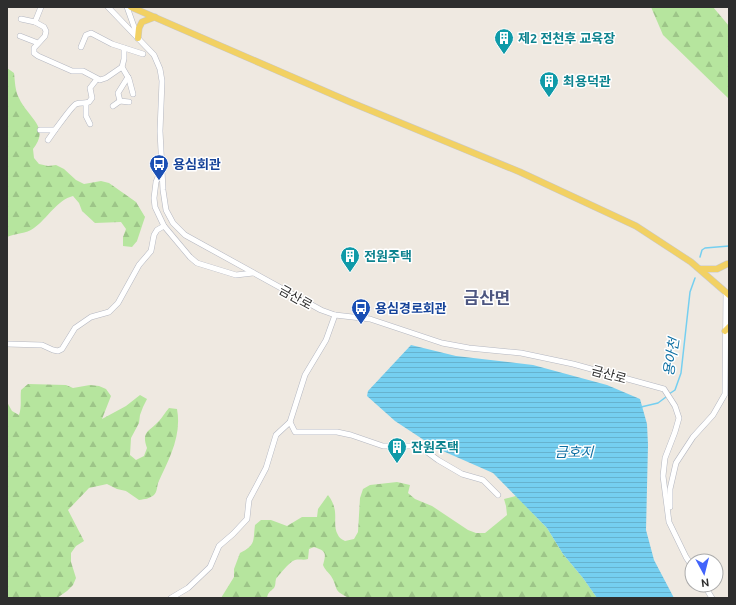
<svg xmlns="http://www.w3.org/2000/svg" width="736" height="605" viewBox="0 0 736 605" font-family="Ubuntu,'Noto Sans KR',sans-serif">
	<defs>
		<pattern id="forest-firs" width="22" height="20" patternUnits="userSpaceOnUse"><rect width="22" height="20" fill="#b6e59e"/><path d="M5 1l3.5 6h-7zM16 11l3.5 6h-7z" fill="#9dc588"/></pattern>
		<pattern id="water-rules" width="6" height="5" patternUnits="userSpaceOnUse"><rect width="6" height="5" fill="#75cff0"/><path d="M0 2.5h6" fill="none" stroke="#66b2ce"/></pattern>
	</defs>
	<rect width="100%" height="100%" fill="#efe9e1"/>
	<g fill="url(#forest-firs)">
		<path d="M651 7H713L729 26V99L663 35Z"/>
		<path d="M7 68 14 73C15 81 15 91 19 98 28 118 51 127 33 149L34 158 39 164 48 166 56 165 64 169 76 180 84 184 101 181 109 183 136 202 145 217 137 241 132 247 123 246V237L126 229 121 222 95 223 82 211 79 203 73 196C57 200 48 218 34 228 26 234 16 233 7 237Z"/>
		<path d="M28 384 66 385 73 388 90 385 99 386 106 389 111 396 102 419 126 406 140 395 147 399 143 407 140 415 139 423 131 438 130 455 136 460 144 456 147 448C141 431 149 432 159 421 163 417 165 412 169 408L177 409C182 436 169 459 158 483 157 487 157 492 154 495 149 499 145 499 139 500L126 491 117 489 107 484 89 488 68 510 84 541 76 546 71 553V562L76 578 73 585 67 591 57 598H7V402L12 411 19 415C22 406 20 399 21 390Z"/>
		<path d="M397 482 410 485 408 493 415 499 432 506 468 530 476 533H485L507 515 506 506 504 499 516 496 547 528 563 554 583 578 597 598H349C332 590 339 589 331 576 328 572 325 570 323 565 326 554 327 551 314 547L309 549 308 559C303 561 298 558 293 561 290 562 278 576 276 579 275 582 276 585 274 588 270 592 268 592 267 598H221L234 577V569L240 553C256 545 253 541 255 525L261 520H271L287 526 302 517H317L318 509 328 495C341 512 331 523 338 535 339 538 343 540 345 541L354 539 358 532 360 498 363 489 370 485Z"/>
	</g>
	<path fill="url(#water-rules)" d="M411 345 456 356 533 365 607 385 640 399 647 424 648 445 646 530 654 560 674 598H597L583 578 563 554 547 528 493 473 436 448 395 421 367 396 368 391Z"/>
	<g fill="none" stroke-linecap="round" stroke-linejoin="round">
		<g stroke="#75cff0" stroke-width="1.5">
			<path d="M700 257 702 250 705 248 729 246"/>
			<path d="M669 394 675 390 681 373 690 292 695 278"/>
			<path d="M641 407 658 403 666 397"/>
		</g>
		<g stroke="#b4b7c1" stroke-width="6">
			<g id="minor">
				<path d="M41 7 35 22 44 27 46 31 45 36 34 48V53L38 56 72 71H83L100 80 106 78 122 67 124 59V48"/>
				<path d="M108 7 154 55 160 69 162 81 160 131 163 190 166 210 173 223 185 235 321 310 335 315 370 319 442 343 469 348 521 353 573 364 664 389 675 406 679 418 675 432 665 458 663 476 669 522 686 557 692 566"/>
				<path d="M127 7 137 35"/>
				<path d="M21 19 35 22"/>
				<path d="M20 36 38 43"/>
				<path d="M81 47 86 35 91 33 112 44 143 54"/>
				<path d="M122 67 129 79 133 94"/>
				<path d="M128 77 118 93 120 101 129 102"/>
				<path d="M86 103V116L90 124"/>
				<path d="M113 106 120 101"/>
				<path d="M40 130H55C59 125 72 106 76 104 80 102 85 104 89 102L92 98 90 88 97 79"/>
				<path d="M48 140 55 130"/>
				<path d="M161 170 156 182 154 198 155 207 164 226 190 257 197 263 236 275 253 273"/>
				<path d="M335 315 326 340 305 375 290 422 295 432H337L351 435 383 446H419L438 460 462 474 483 480 498 495"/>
				<path d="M7 344 42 345 53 350 58 351 62 349 75 328 91 317 109 312 118 303 139 265 151 251 154 235 157 230 164 226"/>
				<path d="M670 507V489L676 463 693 437 713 415 725 394 726 292"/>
				<path d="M704 585 712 598"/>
				<path d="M171 598 188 588 210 567 219 546 233 534 247 519 249 500 266 468 276 435 290 422"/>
			</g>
		</g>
		<g stroke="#c9c9c9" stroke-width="7">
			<g id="major">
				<path d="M131 7 350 102 520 172 636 226 691 262 729 295"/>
				<path d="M138 38 139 28 142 22 155 17"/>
				<path d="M700 269H717L727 264"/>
				<path d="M725 331 729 327"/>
			</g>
		</g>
		<use href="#minor" stroke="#fff" stroke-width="5"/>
		<use href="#major" stroke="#f2d163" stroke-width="6"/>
	</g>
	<defs>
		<g id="building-pin" transform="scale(1)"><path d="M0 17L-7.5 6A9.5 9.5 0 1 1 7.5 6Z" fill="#0f9aa8" stroke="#fff"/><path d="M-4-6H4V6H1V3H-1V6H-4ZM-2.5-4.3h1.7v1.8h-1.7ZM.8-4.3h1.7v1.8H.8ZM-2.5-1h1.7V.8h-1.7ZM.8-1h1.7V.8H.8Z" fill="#fff"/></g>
		<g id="bus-pin" transform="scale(1)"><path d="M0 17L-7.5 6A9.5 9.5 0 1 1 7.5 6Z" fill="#1a4fb4" stroke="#fff"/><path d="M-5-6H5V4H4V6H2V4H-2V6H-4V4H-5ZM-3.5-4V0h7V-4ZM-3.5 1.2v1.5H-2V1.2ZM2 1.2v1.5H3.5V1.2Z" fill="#fff"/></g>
	</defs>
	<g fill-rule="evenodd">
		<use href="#building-pin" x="504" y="38"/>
		<use href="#building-pin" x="549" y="81"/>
		<use href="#bus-pin" x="159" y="164"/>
		<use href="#building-pin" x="350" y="256"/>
		<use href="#bus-pin" x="361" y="308"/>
		<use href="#building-pin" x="397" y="447"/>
	</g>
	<g text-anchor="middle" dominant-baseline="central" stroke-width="3" stroke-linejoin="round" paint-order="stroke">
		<g font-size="13" font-weight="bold" fill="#0d838f" stroke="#fff" text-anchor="start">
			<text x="518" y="38">제2 전천후 교육장</text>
			<text x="563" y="81">최용덕관</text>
			<text x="364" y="256">전원주택</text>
			<text x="411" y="447">잔원주택</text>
		</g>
		<g font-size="13" font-weight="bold" fill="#164399" stroke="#fff" text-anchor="start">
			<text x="173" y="164">용심회관</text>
			<text x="375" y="308">용심경로회관</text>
		</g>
		<g font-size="13" fill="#2e2e2e" stroke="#fff">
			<text transform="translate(296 297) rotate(29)">금산로</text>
			<text transform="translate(609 374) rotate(15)">금산로</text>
		</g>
		<g font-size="14" font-style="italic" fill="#0d6fa3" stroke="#fff">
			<text transform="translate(671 357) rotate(-81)">용아천</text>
			<text x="574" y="452">금호지</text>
		</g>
		<g font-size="17" font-weight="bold" fill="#4d5680" stroke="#fff">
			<text x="487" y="297">금산면</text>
		</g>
	</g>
	<rect width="736" height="605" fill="none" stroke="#2e2e2e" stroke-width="16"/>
	<g transform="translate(704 573) rotate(173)"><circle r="19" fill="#ffffff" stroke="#ababab"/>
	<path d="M0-3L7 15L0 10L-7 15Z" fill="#4264fb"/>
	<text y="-6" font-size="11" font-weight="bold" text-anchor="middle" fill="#2e2e2e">N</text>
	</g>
</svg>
